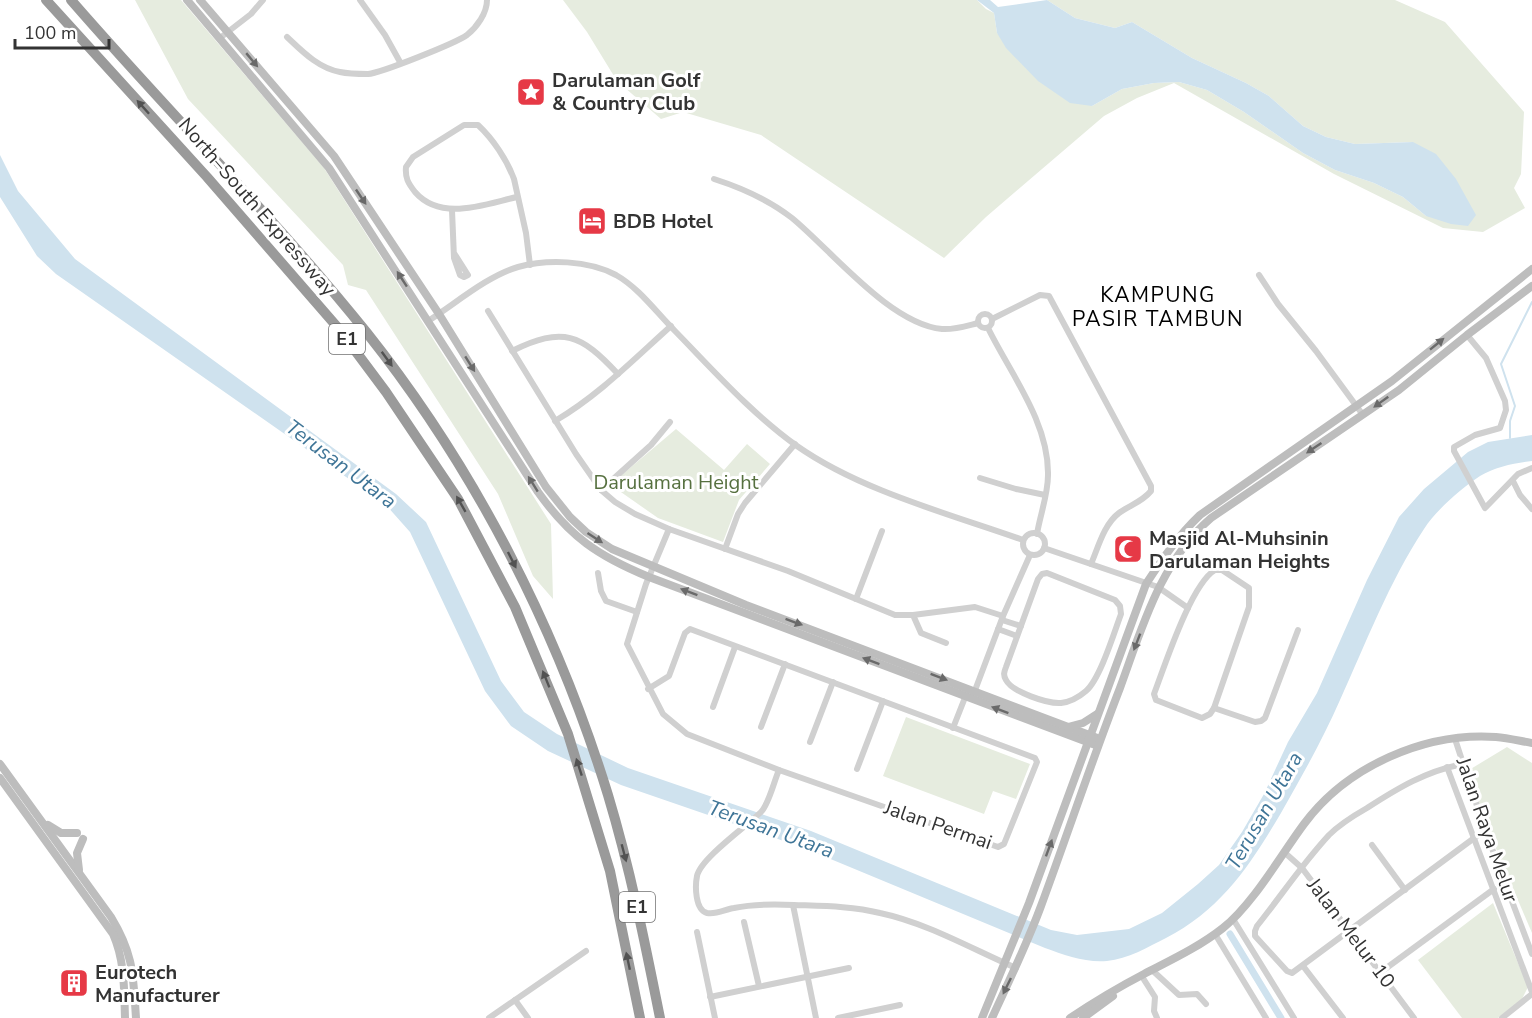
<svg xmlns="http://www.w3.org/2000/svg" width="1532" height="1018" viewBox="0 0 1532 1018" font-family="'Nunito Sans',sans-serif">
	<rect width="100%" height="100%" fill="#fff"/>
	<g fill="#e6ecdf">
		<path d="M135 0H181L324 168 551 524 553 599 533 576 498 494 366 290 348 285 343 265 188 99Z"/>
		<path d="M563 0H977L986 9 994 13 997 33 1092 106 1122 89 1154 83 1179 82 1207 90 1244 112 1303 153 1335 170 1374 183 1403 197 1426 216 1413 142 1355 144 1326 137 1303 126 1269 96 1246 83 1192 58 1132 22 1115 28 1075 18 1047 0H1395L1445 22 1524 112 1521 174 1514 188 1525 208 1483 232 1443 228 1334 174 1174 83 1137 98 1104 116 986 217 944 258 761 135 683 112 661 119 617 81 587 32Z"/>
		<path d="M676 429 724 470 747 444 770 464 739 500 723 542 658 518 618 490 617 479Z"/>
		<path d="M906 717 1030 764 1016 799 993 791 984 814 883 776Z"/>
		<path d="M1507 747 1532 763V933L1486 825 1469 770Z"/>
		<path d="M1493 903 1528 987 1522 999 1498 1018H1462L1418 960Z"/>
	</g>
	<g fill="#cfe2ee">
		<path d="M977 0H990L998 7 1047 0 1075 18 1115 28 1132 22 1192 58 1246 83 1269 96 1303 126 1326 137 1355 144 1413 142 1436 154 1456 179 1476 215 1468 226 1451 224 1426 216 1403 197 1374 183 1335 170 1303 153 1244 112 1207 90 1179 82 1154 83 1122 89 1092 106 1070 103 1038 81 1006 48 997 33 994 13Z"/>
		<path d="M0 155 18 191 75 259 396 494 426 522 501 681 524 712 557 734 628 768 811 831 1051 930 1077 935 1129 929 1162 913 1198 884 1219 865 1242 832 1264 794 1288 742 1317 693 1367 580 1399 517 1424 489 1468 452 1488 442 1532 435V461C1515 463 1495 467 1480 476 1462 488 1436 510 1424 529 1389 582 1366 643 1340 700 1323 739 1302 776 1281 813 1250 865 1222 909 1166 938 1148 947 1128 959 1107 961 1086 963 1064 955 1045 948L804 848 621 785 548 751 511 726 485 691 410 532 386 505 56 274 37 256 0 197Z"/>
	</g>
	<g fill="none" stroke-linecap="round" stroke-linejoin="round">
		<path stroke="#cfe2ee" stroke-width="2" d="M1510 438V421L1515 406 1501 364 1532 302"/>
		<path stroke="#cfe2ee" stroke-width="7" d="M1230 934 1281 1018"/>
		<g stroke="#d0d0d0" stroke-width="6">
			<path d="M360 0 385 35 400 62"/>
			<path d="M287 37C302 51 318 68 340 72 349 74 359 74 368 74 381 73 456 43 467 35 477 27 487 13 487 0"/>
			<path d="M220 38 251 14 263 0"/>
			<path d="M714 179C742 188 769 200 792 218 832 251 890 324 942 329 954 330 966 326 978 323"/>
			<path d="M517 197C485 204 441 222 415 192 408 183 405 178 406 167L413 157 464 125H478C493 139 507 160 514 179L526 233 530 265"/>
			<path d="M452 210 454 258 460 275 464 277 468 275 454 253"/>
			<path d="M1259 275 1278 304 1316 351 1363 415"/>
			<path d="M488 311 576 454 601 490 615 502 635 514 669 529"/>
			<circle cx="985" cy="321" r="7"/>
			<path d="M992 319 1040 295 1049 296 1151 486V491C1142 502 1130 505 1119 513 1104 524 1098 548 1091 564"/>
			<path d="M428 321C455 304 487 276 518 267 547 259 588 260 616 275 639 288 656 312 675 331 714 371 751 413 797 446 861 491 950 514 1023 540"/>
			<path d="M988 328C1010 373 1049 422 1048 475 1048 495 1040 515 1037 534"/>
			<path d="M1467 335 1486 358 1505 401 1506 410 1500 428 1475 435 1454 447V451L1485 508 1518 474 1532 468"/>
			<path d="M512 351C563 326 581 334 618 374"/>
			<path d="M555 421C599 395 633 360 671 326"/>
			<path d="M980 478 1016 489 1045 495"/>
			<path d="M1513 481 1520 495 1532 509"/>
			<path d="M601 490 651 445 670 422"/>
			<circle cx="1034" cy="544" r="11"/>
			<path d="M1044 548 1158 587 1188 608"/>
			<path d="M725 549 738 514 745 503 795 444"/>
			<path d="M1215 570H1222L1249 588V607L1214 708 1210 714 1202 718 1156 700 1154 694C1165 665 1191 584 1215 570Z"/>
			<path d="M598 573 601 591 606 601 637 612"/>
			<path d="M1047 573 1115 600 1120 606 1121 614C1114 633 1100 679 1086 691 1079 697 1070 702 1061 703 1048 704 1012 692 1006 680 1003 675 1004 672 1006 667L1038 579 1042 574Z"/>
			<path d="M856 599 882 531"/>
			<path d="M913 615 921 633 946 643"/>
			<path d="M1002 620 1021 626"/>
			<path d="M998 629 1017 636"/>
			<path d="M648 689 669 676 685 633 690 629 1035 758 1037 762 1004 844 998 847 779 770 687 734 663 714 627 644 646 584 669 529 788 571 895 615H913L975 607 1003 616"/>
			<path d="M974 693 1003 616 1030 555"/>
			<path d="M713 707 735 647"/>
			<path d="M1214 708 1255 722 1261 721 1265 718 1298 630"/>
			<path d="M761 727 785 664"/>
			<path d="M953 728 966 695"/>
			<path d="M1455 739 1485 830 1532 954"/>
			<path d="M810 742 833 682"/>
			<path d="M1463 764C1426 771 1398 788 1367 808 1353 816 1340 824 1329 835 1303 863 1281 896 1257 926L1255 931V936L1287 971 1292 973 1485 830"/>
			<path d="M1447 767 1532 992"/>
			<path d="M857 769 883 701"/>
			<path d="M779 770C774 781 769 804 761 812 747 826 701 858 697 876 695 886 695 910 707 913 716 915 726 909 734 908 753 904 774 904 794 905 822 906 852 906 880 913 927 923 972 949 1016 968"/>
			<path d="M1372 845 1405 890"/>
			<path d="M1284 852 1302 868 1414 1018"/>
			<path d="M793 905 816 1018"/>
			<path d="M1233 919 1294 1018"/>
			<path d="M744 922 759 986"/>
			<path d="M697 932 715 1018"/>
			<path d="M1215 934 1266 1018"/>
			<path d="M1303 966 1343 1018"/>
			<path d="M1152 970 1179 995 1197 994 1206 1004"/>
			<path d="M1381 972 1494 889"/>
			<path d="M1141 975 1155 997 1154 1011 1157 1018"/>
			<path d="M710 997 849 968"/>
			<path d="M515 1000 528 1018"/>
			<path d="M489 1018 586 951"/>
			<path d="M838 1018 900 1005"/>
			<path d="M1502 1018 1532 994"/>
		</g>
		<g stroke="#bdbdbd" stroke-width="8">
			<path d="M187 0 329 168 538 492C570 537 598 556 649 577L1098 746"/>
			<path d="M200 0 334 156 439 314 546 487 570 517 586 532 612 549 746 605 1100 739"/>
			<path d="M1068 727 1083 723 1097 714"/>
			<path d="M0 764 111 917C134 955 133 975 136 1018"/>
			<path d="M0 778 113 934C125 961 124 989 125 1018"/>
			<path d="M48 825 61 833H77"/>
			<path d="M79 870 77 853 83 839"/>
			<path d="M982 1018 1029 903 1146 584C1163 558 1178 536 1200 515L1392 381 1532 269"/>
			<path d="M992 1018C1009 981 1027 944 1041 906 1068 833 1092 760 1120 688 1142 628 1160 562 1211 518L1399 390 1467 335 1532 286"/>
			<path d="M1070 1018C1094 1002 1119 987 1144 974 1171 960 1199 947 1223 928 1253 904 1281 855 1304 824 1347 766 1425 732 1496 737 1508 738 1520 741 1532 743"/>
			<path d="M1083 1018 1113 996"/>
		</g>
		<g stroke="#9a9a9a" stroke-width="10">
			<path d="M46 0 207 177 339 329 386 392 458 499 515 607 568 734 610 871 640 1018"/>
			<path d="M71 0C168 112 274 217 367 333 475 469 557 629 608 795 630 868 645 943 660 1018"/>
		</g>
	</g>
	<defs><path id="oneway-solid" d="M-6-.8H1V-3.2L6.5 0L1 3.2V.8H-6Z" transform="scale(1.5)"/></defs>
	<g fill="#6a6a6a">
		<use href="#oneway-solid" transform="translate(252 60) rotate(50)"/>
		<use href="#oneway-solid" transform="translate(361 197) rotate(56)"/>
		<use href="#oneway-solid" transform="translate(402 279) rotate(-123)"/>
		<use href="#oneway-solid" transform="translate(1437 344) rotate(-39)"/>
		<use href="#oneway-solid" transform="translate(470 364) rotate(58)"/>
		<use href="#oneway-solid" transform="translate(1381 402) rotate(144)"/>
		<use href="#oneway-solid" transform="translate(1314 448) rotate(146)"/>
		<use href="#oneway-solid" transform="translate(533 484) rotate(-122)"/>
		<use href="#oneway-solid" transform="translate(595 538) rotate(33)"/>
		<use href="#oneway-solid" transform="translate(689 592) rotate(-159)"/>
		<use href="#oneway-solid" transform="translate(794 622) rotate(20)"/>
		<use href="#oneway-solid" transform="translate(1137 642) rotate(111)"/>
		<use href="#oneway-solid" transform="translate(871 661) rotate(-159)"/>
		<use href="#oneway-solid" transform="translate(939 677) rotate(21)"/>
		<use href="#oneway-solid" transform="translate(1000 710) rotate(-159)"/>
		<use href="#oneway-solid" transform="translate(1049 848) rotate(-70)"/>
		<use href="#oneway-solid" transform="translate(1007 986) rotate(116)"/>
	</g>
	<g fill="#525252">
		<use href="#oneway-solid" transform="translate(143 107) rotate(-132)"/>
		<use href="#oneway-solid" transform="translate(387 359) rotate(54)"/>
		<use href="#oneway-solid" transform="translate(461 504) rotate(-120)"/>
		<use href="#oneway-solid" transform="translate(512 560) rotate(63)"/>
		<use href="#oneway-solid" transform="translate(546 679) rotate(-112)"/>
		<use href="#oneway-solid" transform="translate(579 767) rotate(-108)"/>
		<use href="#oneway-solid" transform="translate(624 853) rotate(75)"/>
		<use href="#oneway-solid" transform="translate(628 961) rotate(-102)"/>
	</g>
	<defs>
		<g id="sight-square" transform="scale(1.5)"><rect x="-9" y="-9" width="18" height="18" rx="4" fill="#e63946" stroke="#fff"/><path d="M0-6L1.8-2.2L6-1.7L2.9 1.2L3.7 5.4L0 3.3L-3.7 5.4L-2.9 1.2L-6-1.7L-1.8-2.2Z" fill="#fff"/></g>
		<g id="hotel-square" transform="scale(1.5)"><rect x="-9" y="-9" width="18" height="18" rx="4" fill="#e63946" stroke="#fff"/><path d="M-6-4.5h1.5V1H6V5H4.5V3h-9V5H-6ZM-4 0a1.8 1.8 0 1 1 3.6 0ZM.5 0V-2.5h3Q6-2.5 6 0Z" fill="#fff"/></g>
		<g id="mosque-square" transform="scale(1.5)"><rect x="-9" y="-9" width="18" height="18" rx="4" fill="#e63946" stroke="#fff"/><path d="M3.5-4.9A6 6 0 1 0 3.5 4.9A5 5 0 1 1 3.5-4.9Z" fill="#fff"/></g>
		<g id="building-square" transform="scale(1.5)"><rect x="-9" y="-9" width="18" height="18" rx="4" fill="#e63946" stroke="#fff"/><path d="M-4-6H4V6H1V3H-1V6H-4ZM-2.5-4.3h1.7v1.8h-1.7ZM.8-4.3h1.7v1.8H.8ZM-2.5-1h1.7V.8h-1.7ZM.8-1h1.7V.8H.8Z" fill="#fff"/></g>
	</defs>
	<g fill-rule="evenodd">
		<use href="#sight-square" x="531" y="92"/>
		<use href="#hotel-square" x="592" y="221"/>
		<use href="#mosque-square" x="1128" y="549"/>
		<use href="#building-square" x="74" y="983"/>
	</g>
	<g text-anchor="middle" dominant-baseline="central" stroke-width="6" stroke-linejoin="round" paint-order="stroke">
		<g fill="#fff" stroke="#707070" stroke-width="1.5">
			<rect x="329" y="324" width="36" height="30" rx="4.5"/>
			<rect x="619" y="892" width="36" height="30" rx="4.5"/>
		</g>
		<g font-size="18" font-weight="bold" fill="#333">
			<text x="347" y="339">E1</text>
			<text x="637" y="907">E1</text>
		</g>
		<g font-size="20" font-weight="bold" fill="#333" stroke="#fff" text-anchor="start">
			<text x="552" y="80">Darulaman Golf<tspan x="552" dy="23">&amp; Country Club</tspan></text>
			<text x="613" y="221">BDB Hotel</text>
			<text x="1149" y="538">Masjid Al-Muhsinin<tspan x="1149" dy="23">Darulaman Heights</tspan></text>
			<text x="95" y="972">Eurotech<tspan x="95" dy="23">Manufacturer</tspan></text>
		</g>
		<g font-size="20" fill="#333" stroke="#fff">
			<text transform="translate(257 207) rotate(49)">North–South Expressway</text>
			<text transform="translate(938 825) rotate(19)">Jalan Permai</text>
			<text transform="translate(1487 830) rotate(71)">Jalan Raya Melur</text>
			<text transform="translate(1351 933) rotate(53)">Jalan Melur 10</text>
		</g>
		<g font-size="20" fill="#56703f" stroke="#fff">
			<text x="676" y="482">Darulaman Height</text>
		</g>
		<g font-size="21" letter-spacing="1.5" fill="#000" stroke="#fff">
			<text x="1158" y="295">KAMPUNG<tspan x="1158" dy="24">PASIR TAMBUN</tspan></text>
		</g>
		<g font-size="21" font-style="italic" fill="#3f7597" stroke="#fff">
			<text transform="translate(341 464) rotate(37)">Terusan Utara</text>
			<text transform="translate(1264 811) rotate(-60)">Terusan Utara</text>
			<text transform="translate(771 829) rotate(20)">Terusan Utara</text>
		</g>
	</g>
	<path d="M15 39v9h94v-9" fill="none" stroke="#333333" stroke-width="3"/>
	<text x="24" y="39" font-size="18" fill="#333333" stroke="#ffffff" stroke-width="4.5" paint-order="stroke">100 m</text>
</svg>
